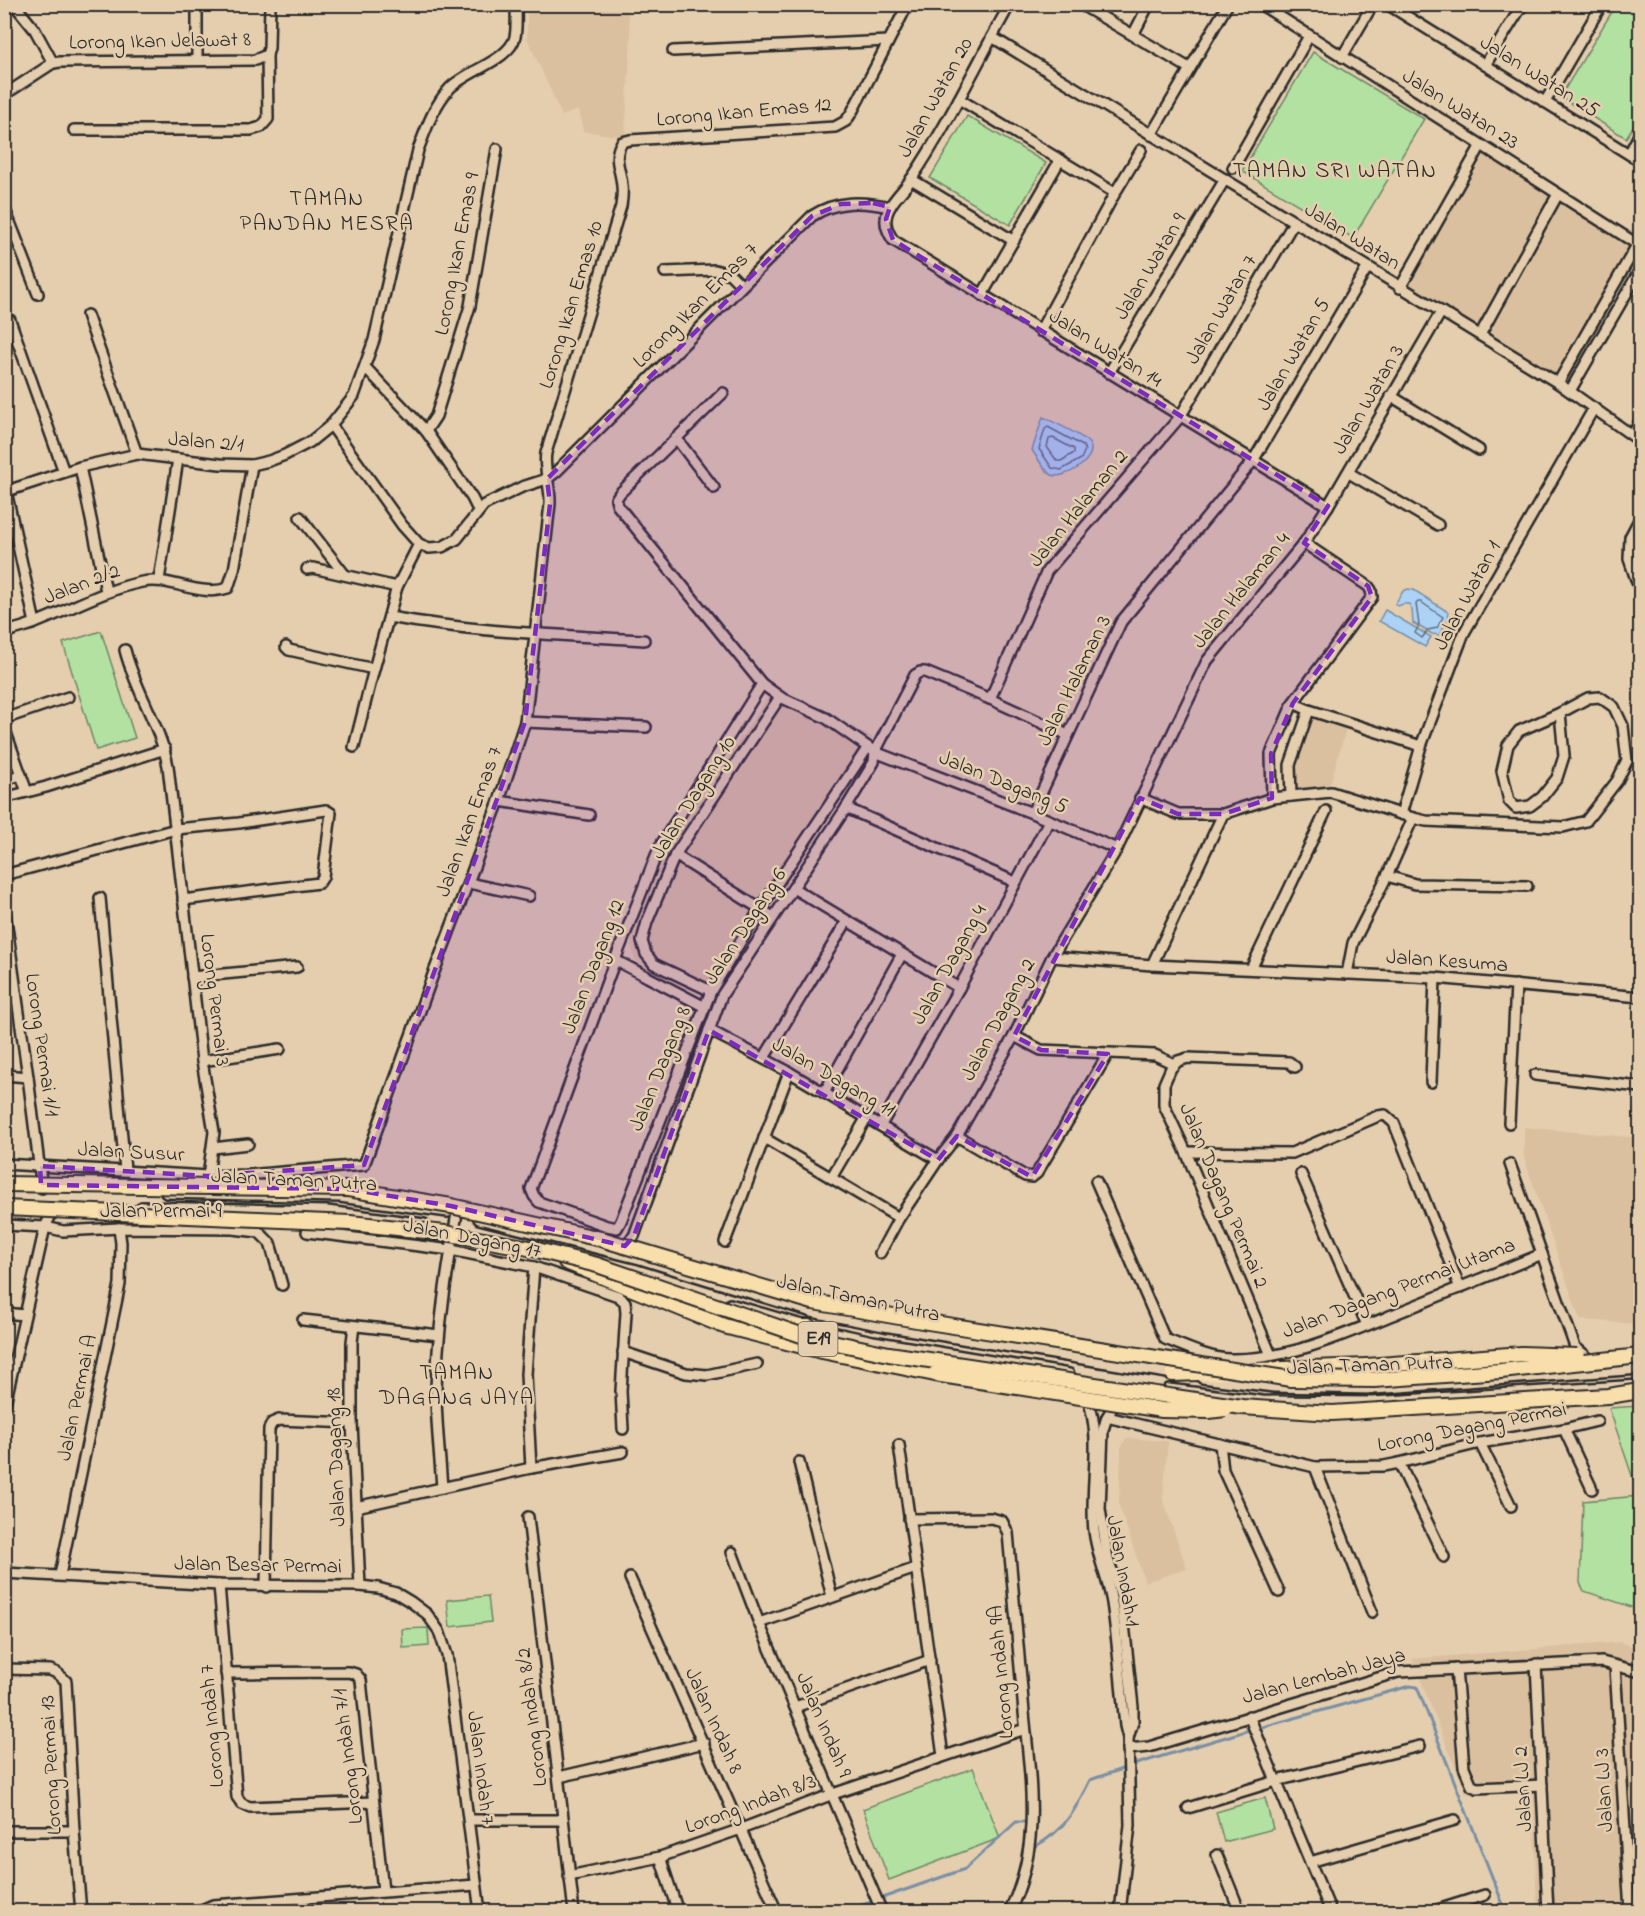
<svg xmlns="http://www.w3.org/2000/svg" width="1645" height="1916" viewBox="0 0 1645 1916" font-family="'Indie Flower',sans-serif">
	<rect width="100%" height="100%" fill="#e5ceae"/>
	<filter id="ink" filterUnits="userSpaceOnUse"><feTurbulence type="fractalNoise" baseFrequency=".0167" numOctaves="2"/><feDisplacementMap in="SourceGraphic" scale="12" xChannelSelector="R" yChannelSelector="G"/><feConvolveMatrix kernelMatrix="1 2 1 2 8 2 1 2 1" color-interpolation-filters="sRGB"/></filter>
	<g filter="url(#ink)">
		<g fill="#dbc09f">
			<path d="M527 5H627L631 38 625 137 583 131 578 110 562 116 527 38Z"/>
			<path d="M1483 150 1633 246 1558 376 1406 284Z"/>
			<path d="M774 688 872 737 867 759 758 924 712 1001 645 970 635 959 630 940 637 918 669 845Z"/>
			<path d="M1311 714 1347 726 1329 788 1295 792 1293 766Z"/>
			<path d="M1524 1127 1640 1138V1324L1580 1320 1524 1158Z"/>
			<path d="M1126 1438 1168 1441 1163 1499 1187 1569 1145 1582 1119 1506 1121 1448Z"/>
			<path d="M1620 1642 1640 1649V1911H1537L1533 1792 1466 1794 1412 1659Z"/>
		</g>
		<g fill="#b2e1a1" stroke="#6e8666" stroke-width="1.5">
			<path d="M1616 5H1628L1640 12V115L1626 138 1560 97Z"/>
			<path d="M1313 52 1424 119 1353 238 1242 171Z"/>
			<path d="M967 116 1046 163 1010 225 930 178Z"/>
			<path d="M101 631 135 738 96 750 63 643Z"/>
			<path d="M1640 1406V1610L1584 1591 1580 1583 1583 1501 1639 1496 1609 1408Z"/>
			<path d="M488 1596 491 1622 450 1627 447 1600Z"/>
			<path d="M428 1628 429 1646 403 1648 402 1629Z"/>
			<path d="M973 1768 1000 1838 889 1880 863 1809Z"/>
			<path d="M1265 1798 1273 1829 1224 1842 1216 1812Z"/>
		</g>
		<g fill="#acd2f6" stroke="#788fa5" stroke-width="1.5">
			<path d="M1043 417C1053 422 1086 436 1090 445 1097 460 1064 480 1052 475 1044 471 1037 457 1032 450Z"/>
			<path d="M1408 589 1414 590 1448 612 1449 619 1439 635 1432 634 1413 623 1412 610 1409 604H1403L1398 606 1395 604 1403 591Z"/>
			<path d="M1385 610 1431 637 1425 647 1379 621Z"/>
		</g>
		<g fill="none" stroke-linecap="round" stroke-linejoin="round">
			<g stroke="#5f6e7c" stroke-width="1.5">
				<path d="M1048 427 1083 446 1085 450 1081 459 1061 470 1052 468 1039 449 1045 429Z"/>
				<path d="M1053 438 1074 449V453L1061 461H1057L1047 447 1049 439Z"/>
				<path d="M1418 602H1421L1443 617 1437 628 1428 630 1422 638 1415 633 1419 625 1416 604Z"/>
			</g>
			<g stroke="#788fa5" stroke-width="3">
				<path d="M1259 1728 1410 1686 1417 1687 1506 1912"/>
				<path d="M1133 1765 1249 1730"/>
				<path d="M1031 1842 1036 1846C1066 1829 1075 1810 1090 1780L1122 1769"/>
				<path d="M842 1912 965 1869 1016 1822H1027"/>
			</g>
			<g stroke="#2b2b2b" stroke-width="14">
				<g id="minor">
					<path d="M14 4 35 30 53 63"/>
					<path d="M1010 4C977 63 948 125 910 181 902 192 887 205 886 219 885 227 889 234 893 240L1328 506"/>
					<path d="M1080 4 1189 68"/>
					<path d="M1260 4 1640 246"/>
					<path d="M1387 4 1640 161"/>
					<path d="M1636 4 1640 7"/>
					<path d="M1133 35 1149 4"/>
					<path d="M992 37 1558 383 1640 441"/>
					<path d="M673 51 888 41"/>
					<path d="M1342 57 1373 4"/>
					<path d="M197 60V4"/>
					<path d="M1485 65 1523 4"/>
					<path d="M4 95 53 63 60 62 255 60 267 55"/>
					<path d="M959 99 1115 193"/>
					<path d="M1545 102 1602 4"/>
					<path d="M74 130H251L261 127 268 119 267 55 269 48 270 4"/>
					<path d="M1151 135 1228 4"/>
					<path d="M1629 154 1640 133"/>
					<path d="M1233 168 1309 36"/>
					<path d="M911 179 1014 241"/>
					<path d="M4 207 38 294"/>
					<path d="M665 272 715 270 730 274 741 285"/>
					<path d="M1400 288 1481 145"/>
					<path d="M982 295 1060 160"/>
					<path d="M87 315 137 454"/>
					<path d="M10 320 64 472"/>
					<path d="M1040 331 1115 193 1141 150"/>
					<path d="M1480 335 1558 194"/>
					<path d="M365 367 426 431 472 498 478 510"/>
					<path d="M1109 373 1225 179"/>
					<path d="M1558 383 1637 245"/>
					<path d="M1570 391 1640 270"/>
					<path d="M723 393 620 493 616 499 618 506 762 684 780 697 826 718 875 752 1032 813 1117 849"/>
					<path d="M1391 396 1479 450"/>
					<path d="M331 425 402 525 419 544 429 548 442 547 457 539 484 505 522 487 547 479 556 472 812 216C837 200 862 201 890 207"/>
					<path d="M426 431 436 416 470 306 497 149"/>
					<path d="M1633 435 1640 421"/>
					<path d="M676 438 714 488"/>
					<path d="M80 467 106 591"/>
					<path d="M1349 473 1438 525"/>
					<path d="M6 491 35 623"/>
					<path d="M4 492 80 467 137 454 220 464 252 465 269 461 285 455 310 442 331 425 354 396 374 340 418 150C426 129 434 105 450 88 466 71 510 60 515 37 517 27 516 15 516 4"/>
					<path d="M300 517 345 575"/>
					<path d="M1640 518 1630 537 1629 559 1640 591"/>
					<path d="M307 569 313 568 397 587"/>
					<path d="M159 580 178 459"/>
					<path d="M389 617C472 632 559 635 644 640"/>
					<path d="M4 633C15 629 25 627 35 623 71 609 104 590 142 582 171 576 199 598 228 588L234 570 252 465"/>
					<path d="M286 647 289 650 374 669"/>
					<path d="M125 650C135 690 160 725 168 766L202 1061 214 1132 208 1176"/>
					<path d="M762 684 659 848 615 960 531 1189 534 1196 539 1202 607 1226 617 1228 621 1221 711 991 760 909 868 747"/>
					<path d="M990 699 1047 571 1180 417 1294 222"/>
					<path d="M1293 703 1309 710 1421 746"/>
					<path d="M4 719 68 697"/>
					<path d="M525 722 646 727"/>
					<path d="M4 727 27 792"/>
					<path d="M354 747 374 669 397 587 419 544"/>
					<path d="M4 780 21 775"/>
					<path d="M1291 796 1290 765 1309 710"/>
					<path d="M4 798 46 787 165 749"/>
					<path d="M1140 798 1178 814H1223L1272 798 1331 792 1413 818 1426 821 1563 827 1586 821 1617 781 1627 761 1623 726 1614 707 1600 697 1588 698 1560 713 1564 756 1557 778 1542 797 1530 806 1516 808 1509 801 1502 771 1508 745 1519 731 1560 713"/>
					<path d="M1272 798 1271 754 1293 703 1372 597 1371 590 1368 586 1304 543"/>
					<path d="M499 801 589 815"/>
					<path d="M846 808 1015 882"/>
					<path d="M1032 813 1121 622 1253 461 1367 268"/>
					<path d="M1401 814 1421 746 1464 633 1594 408"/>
					<path d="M675 855 773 917"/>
					<path d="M4 875 176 829 239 823 326 810 331 813 323 877 319 883 183 900"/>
					<path d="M1387 876 1415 884 1527 886"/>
					<path d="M469 883 529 896"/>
					<path d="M793 888 959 988"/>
					<path d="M100 898 125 1170"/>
					<path d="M4 905 28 1077 42 1188"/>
					<path d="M1052 957 1152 965 1435 978 1640 997"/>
					<path d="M615 960 705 1007"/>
					<path d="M1152 965 1223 814"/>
					<path d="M1251 969 1326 811"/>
					<path d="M1347 974 1353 943 1387 876 1413 818"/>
					<path d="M192 977 297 967"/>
					<path d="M711 991 654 964 646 954 642 941 647 922 675 855 780 697"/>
					<path d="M709 1030 789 1072 938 1160"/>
					<path d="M1014 1036 1041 1050 1155 1055 1174 1064"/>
					<path d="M764 1058 847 921"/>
					<path d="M202 1061 280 1049"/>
					<path d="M4 1075 28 1077"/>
					<path d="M1535 1075 1640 1087"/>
					<path d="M1431 1082 1435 978"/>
					<path d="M824 1093 902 954"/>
					<path d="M1509 1123 1516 985"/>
					<path d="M881 1125 959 988 1049 821"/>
					<path d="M957 1136 1025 1176 1032 1177 1037 1173 1108 1054"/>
					<path d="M764 1138 899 1218"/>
					<path d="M213 1148 248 1144"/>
					<path d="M1186 1152 1292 1153 1378 1116 1385 1115 1394 1123 1460 1288"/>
					<path d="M4 1164 208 1176 247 1175 364 1165 434 972 499 801 525 722 550 504C551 486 543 470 546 453L621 206C622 199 623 193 622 186 621 169 612 158 622 142L630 140 835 127 846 121 852 112 908 4"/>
					<path d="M1510 1164 1575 1347 1587 1357"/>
					<path d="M1301 1174 1367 1325"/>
					<path d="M831 1178 867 1117"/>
					<path d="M1096 1181 1165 1339C1184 1346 1210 1359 1231 1359 1290 1360 1348 1333 1402 1311 1449 1292 1495 1273 1542 1254"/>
					<path d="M166 1193 340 1197 448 1212"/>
					<path d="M142 1207 327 1211 424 1224"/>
					<path d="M479 1219 640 1259 812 1312 884 1326 1179 1375"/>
					<path d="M4 1225 45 1227 63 1231 119 1228 233 1229 259 1232 270 1243 282 1285"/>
					<path d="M307 1232 451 1250 534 1267 618 1296 625 1302 626 1313 621 1391 623 1429"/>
					<path d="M725 1242 789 1072"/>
					<path d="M623 1247 634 1236 722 995 846 808 874 762 875 752 915 675 920 672H925L990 699 1068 735"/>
					<path d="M880 1253 899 1218 938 1160 957 1136 1014 1036 1052 957 1117 849 1207 661 1304 543 1328 506 1441 312"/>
					<path d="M730 1304 809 1327 873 1341 1069 1374"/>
					<path d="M4 1313 25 1315"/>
					<path d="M303 1320 439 1335"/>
					<path d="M354 1326 352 1342V1423L360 1586"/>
					<path d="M623 1352 686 1373 707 1375 757 1364"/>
					<path d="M1271 1355 1186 1152 1164 1105V1084L1171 1068 1178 1061 1188 1058 1289 1062 1295 1067"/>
					<path d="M1202 1378 1274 1387 1374 1389 1640 1369"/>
					<path d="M1169 1389 1262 1401 1373 1402 1639 1385"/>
					<path d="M1086 1394C1104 1438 1089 1486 1094 1531 1097 1556 1108 1578 1112 1603 1118 1643 1121 1685 1125 1726L1128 1738 1130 1825 1120 1912"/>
					<path d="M1117 1400 1107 1417 1103 1430 1100 1509 1108 1559 1121 1596 1133 1707V1722L1128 1738"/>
					<path d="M4 1408 45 1227 53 1211 56 1209"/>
					<path d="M1107 1417 1315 1467 1384 1466 1399 1463 1480 1443 1564 1429 1597 1421"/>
					<path d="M1564 1429 1592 1489"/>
					<path d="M1480 1443 1511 1506"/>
					<path d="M1220 1444 1223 1470 1279 1592"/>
					<path d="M899 1445 943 1756"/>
					<path d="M799 1462 832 1597"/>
					<path d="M1399 1463 1444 1557"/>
					<path d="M1315 1467 1372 1612"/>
					<path d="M531 1468 526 1374 534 1267"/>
					<path d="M442 1488C440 1456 436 1423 436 1392 437 1332 447 1272 457 1213"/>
					<path d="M356 1507 531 1468 623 1452"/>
					<path d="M528 1517 574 1912"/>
					<path d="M909 1519 991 1518 1002 1521 1008 1533C1013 1589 1018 1645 1023 1701 1029 1774 1044 1843 1009 1912"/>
					<path d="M732 1552 759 1623 882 1912"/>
					<path d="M4 1573 219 1585 360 1586 378 1588 396 1593 411 1602 427 1614 439 1631 447 1655 480 1912"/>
					<path d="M60 1575 120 1284 121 1243 119 1228"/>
					<path d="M630 1578 777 1912"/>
					<path d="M219 1585 237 1797 242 1804 250 1807 373 1802"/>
					<path d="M266 1587 269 1429 272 1423 279 1420 352 1423"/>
					<path d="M759 1623 916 1568"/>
					<path d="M1536 1664 1548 1912"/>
					<path d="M1615 1666 1630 1912"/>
					<path d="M4 1669 50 1670 57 1673 66 1681 74 1831 81 1912"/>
					<path d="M1456 1669 1464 1767 1472 1786 1477 1788 1542 1785"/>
					<path d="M226 1673 349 1672 356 1674 361 1680 383 1891"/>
					<path d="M795 1707 930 1660"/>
					<path d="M1249 1716 1331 1912"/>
					<path d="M1128 1749 1149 1747 1398 1672 1602 1662 1640 1672"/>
					<path d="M559 1777 704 1743"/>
					<path d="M1188 1808 1276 1781 1420 1746"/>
					<path d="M469 1820H563"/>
					<path d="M4 1831H74"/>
					<path d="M1217 1855 1240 1912"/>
					<path d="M660 1857 678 1912"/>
					<path d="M1310 1862 1455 1820"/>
					<path d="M569 1876 660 1857 741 1829 833 1794 1025 1729"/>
					<path d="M197 1912 213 1905 476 1885"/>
					<path d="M1431 1912 1485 1895"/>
				</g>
			</g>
			<g stroke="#2b2b2b" stroke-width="18">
				<g id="highway">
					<path d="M566 1262 724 1326 822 1351 935 1374"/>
					<path d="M784 1327H809"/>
					<path d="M1256 1370 1367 1366"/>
					<path d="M1173 1374 1225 1372"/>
				</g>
			</g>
			<use href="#minor" stroke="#e5ceae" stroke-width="9"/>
			<use href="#highway" stroke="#f8deab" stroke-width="14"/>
			<g stroke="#2b2b2b" stroke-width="18" stroke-linecap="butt">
				<g id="highway-bridge">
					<path d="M4 1184 348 1189 451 1206 601 1239 813 1302 928 1322 1291 1379 1374 1380 1501 1371 1640 1356"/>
					<path d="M4 1208 350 1223 445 1233 529 1248 597 1265 804 1336 889 1354 1242 1407 1332 1413 1608 1396 1640 1391"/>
					<path d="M1367 1366 1522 1354 1577 1356"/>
					<path d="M935 1374 1162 1410 1209 1411 1225 1409"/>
				</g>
			</g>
			<use href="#highway-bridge" stroke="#f8deab" stroke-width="14"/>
		</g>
	</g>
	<path fill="#7b2cbf" fill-opacity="0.2" stroke="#7b2cbf" stroke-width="4.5" stroke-dasharray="12 8" stroke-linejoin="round" d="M873 203 890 207 886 219 893 240 1328 506 1304 543 1368 586 1372 597 1293 703 1271 754 1272 798 1223 814H1178L1140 798 1014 1036 1041 1050 1108 1054 1032 1177 957 1136 938 1160 709 1030 634 1236 625 1246 451 1206 348 1189 41 1185 40 1166 208 1176 364 1165 525 722 550 504 547 479 812 216 841 204Z"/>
	<g text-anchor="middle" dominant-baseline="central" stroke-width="5" stroke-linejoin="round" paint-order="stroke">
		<rect fill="#e5ceae" stroke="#635c52" stroke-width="1.5" x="798.5" y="1322" width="39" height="34" rx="4.5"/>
		<g font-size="20" font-weight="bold" fill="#2b2b2b">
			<text x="818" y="1339">E19</text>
		</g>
		<g font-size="21" fill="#2b2b2b" stroke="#e5ceae">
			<text transform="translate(160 42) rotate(-1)">Lorong Ikan Jelawat 8</text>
			<text transform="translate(1539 77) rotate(32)">Jalan Watan 25</text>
			<text transform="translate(936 98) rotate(-61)">Jalan Watan 20</text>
			<text transform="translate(1460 110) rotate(32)">Jalan Watan 23</text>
			<text transform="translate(744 113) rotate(-5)">Lorong Ikan Emas 12</text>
			<text transform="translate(1352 237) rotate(32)">Jalan Watan</text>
			<text transform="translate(458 254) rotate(-79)">Lorong Ikan Emas 9</text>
			<text transform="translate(1151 267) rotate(-59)">Jalan Watan 9</text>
			<text transform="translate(572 305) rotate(-73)">Lorong Ikan Emas 10</text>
			<text transform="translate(696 306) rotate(-45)">Lorong Ikan Emas 7</text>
			<text transform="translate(1222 310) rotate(-60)">Jalan Watan 7</text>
			<text transform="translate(1105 349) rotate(32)">Jalan Watan 14</text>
			<text transform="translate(1294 355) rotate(-60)">Jalan Watan 5</text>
			<text transform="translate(1369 400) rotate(-60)">Jalan Watan 3</text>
			<text transform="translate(206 443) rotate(5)">Jalan 2/1</text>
			<text transform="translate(1079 509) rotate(-51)">Jalan Halaman 2</text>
			<text transform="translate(82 585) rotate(-21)">Jalan 2/2</text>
			<text transform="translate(1242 591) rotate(-51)">Jalan Halaman 4</text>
			<text transform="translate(1468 596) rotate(-62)">Jalan Watan 1</text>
			<text transform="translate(1075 681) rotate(-64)">Jalan Halaman 3</text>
			<text transform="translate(1003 783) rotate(22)">Jalan Dagang 5</text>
			<text transform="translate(694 798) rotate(-58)">Jalan Dagang 10</text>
			<text transform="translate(470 822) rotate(-70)">Jalan Ikan Emas 7</text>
			<text transform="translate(746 927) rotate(-57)">Jalan Dagang 6</text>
			<text transform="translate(1447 962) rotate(4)">Jalan Kesuma</text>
			<text transform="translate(950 965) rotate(-61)">Jalan Dagang 4</text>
			<text transform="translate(594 967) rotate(-69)">Jalan Dagang 12</text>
			<text transform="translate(214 1000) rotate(83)">Lorong Permai 3</text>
			<text transform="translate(999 1020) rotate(-62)">Jalan Dagang 2</text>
			<text transform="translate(41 1045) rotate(82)">Lorong Permai 1/1</text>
			<text transform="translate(661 1069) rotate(-68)">Jalan Dagang 8</text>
			<text transform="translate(833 1078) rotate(30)">Jalan Dagang 11</text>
			<text transform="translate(131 1153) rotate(3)">Jalan Susur</text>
			<text transform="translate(294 1181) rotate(3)">Jalan Taman Putra</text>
			<text transform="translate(1223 1196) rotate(67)">Jalan Dagang Permai 2</text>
			<text x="161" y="1212">Jalan Permai 9</text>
			<text transform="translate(472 1239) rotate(11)">Jalan Dagang 17</text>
			<text transform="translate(1399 1289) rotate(-21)">Jalan Dagang Permai Utama</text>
			<text transform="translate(858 1299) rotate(12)">Jalan Taman Putra</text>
			<text transform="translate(1370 1366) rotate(-2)">Jalan Taman Putra</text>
			<text transform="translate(78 1398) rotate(-78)">Jalan Permai A</text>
			<text transform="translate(1472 1428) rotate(-11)">Lorong Dagang Permai</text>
			<text transform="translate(337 1457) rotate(-92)">Jalan Dagang 18</text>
			<text transform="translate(258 1566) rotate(1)">Jalan Besar Permai</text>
			<text transform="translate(1122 1571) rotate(80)">Jalan Indah 1</text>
			<text transform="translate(1002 1672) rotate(-95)">Lorong Indah 9A</text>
			<text transform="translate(1324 1677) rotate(-15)">Jalan Lembah Jaya</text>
			<text transform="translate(533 1717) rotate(-97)">Lorong Indah 8/2</text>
			<text transform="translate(713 1721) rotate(66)">Jalan Indah 8</text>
			<text transform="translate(823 1725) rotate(67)">Jalan Indah 9</text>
			<text transform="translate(213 1726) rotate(-95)">Lorong Indah 7</text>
			<text transform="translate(349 1756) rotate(-97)">Lorong Indah 7/1</text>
			<text transform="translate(52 1765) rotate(-93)">Lorong Permai 13</text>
			<text transform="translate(480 1768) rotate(83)">Jalan Indah 7</text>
			<text transform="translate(1524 1789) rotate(-93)">Jalan LJ 2</text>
			<text transform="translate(1605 1790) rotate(-93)">Jalan LJ 3</text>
			<text transform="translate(751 1805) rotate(-20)">Lorong Indah 8/3</text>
		</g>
		<g font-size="22" letter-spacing="1.5" fill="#2b2b2b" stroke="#e5ceae">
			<text x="1335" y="172">TAMAN SRI WATAN</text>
			<text x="327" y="200">TAMAN<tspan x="327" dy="25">PANDAN MESRA</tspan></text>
			<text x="457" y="1374">TAMAN<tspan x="457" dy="25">DAGANG JAYA</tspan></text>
		</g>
	</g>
	<rect width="1645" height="1916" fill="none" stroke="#e5ceae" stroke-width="24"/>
	<rect x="12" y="12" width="1621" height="1892" fill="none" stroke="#2b2b2b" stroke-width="2" filter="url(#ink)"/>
</svg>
